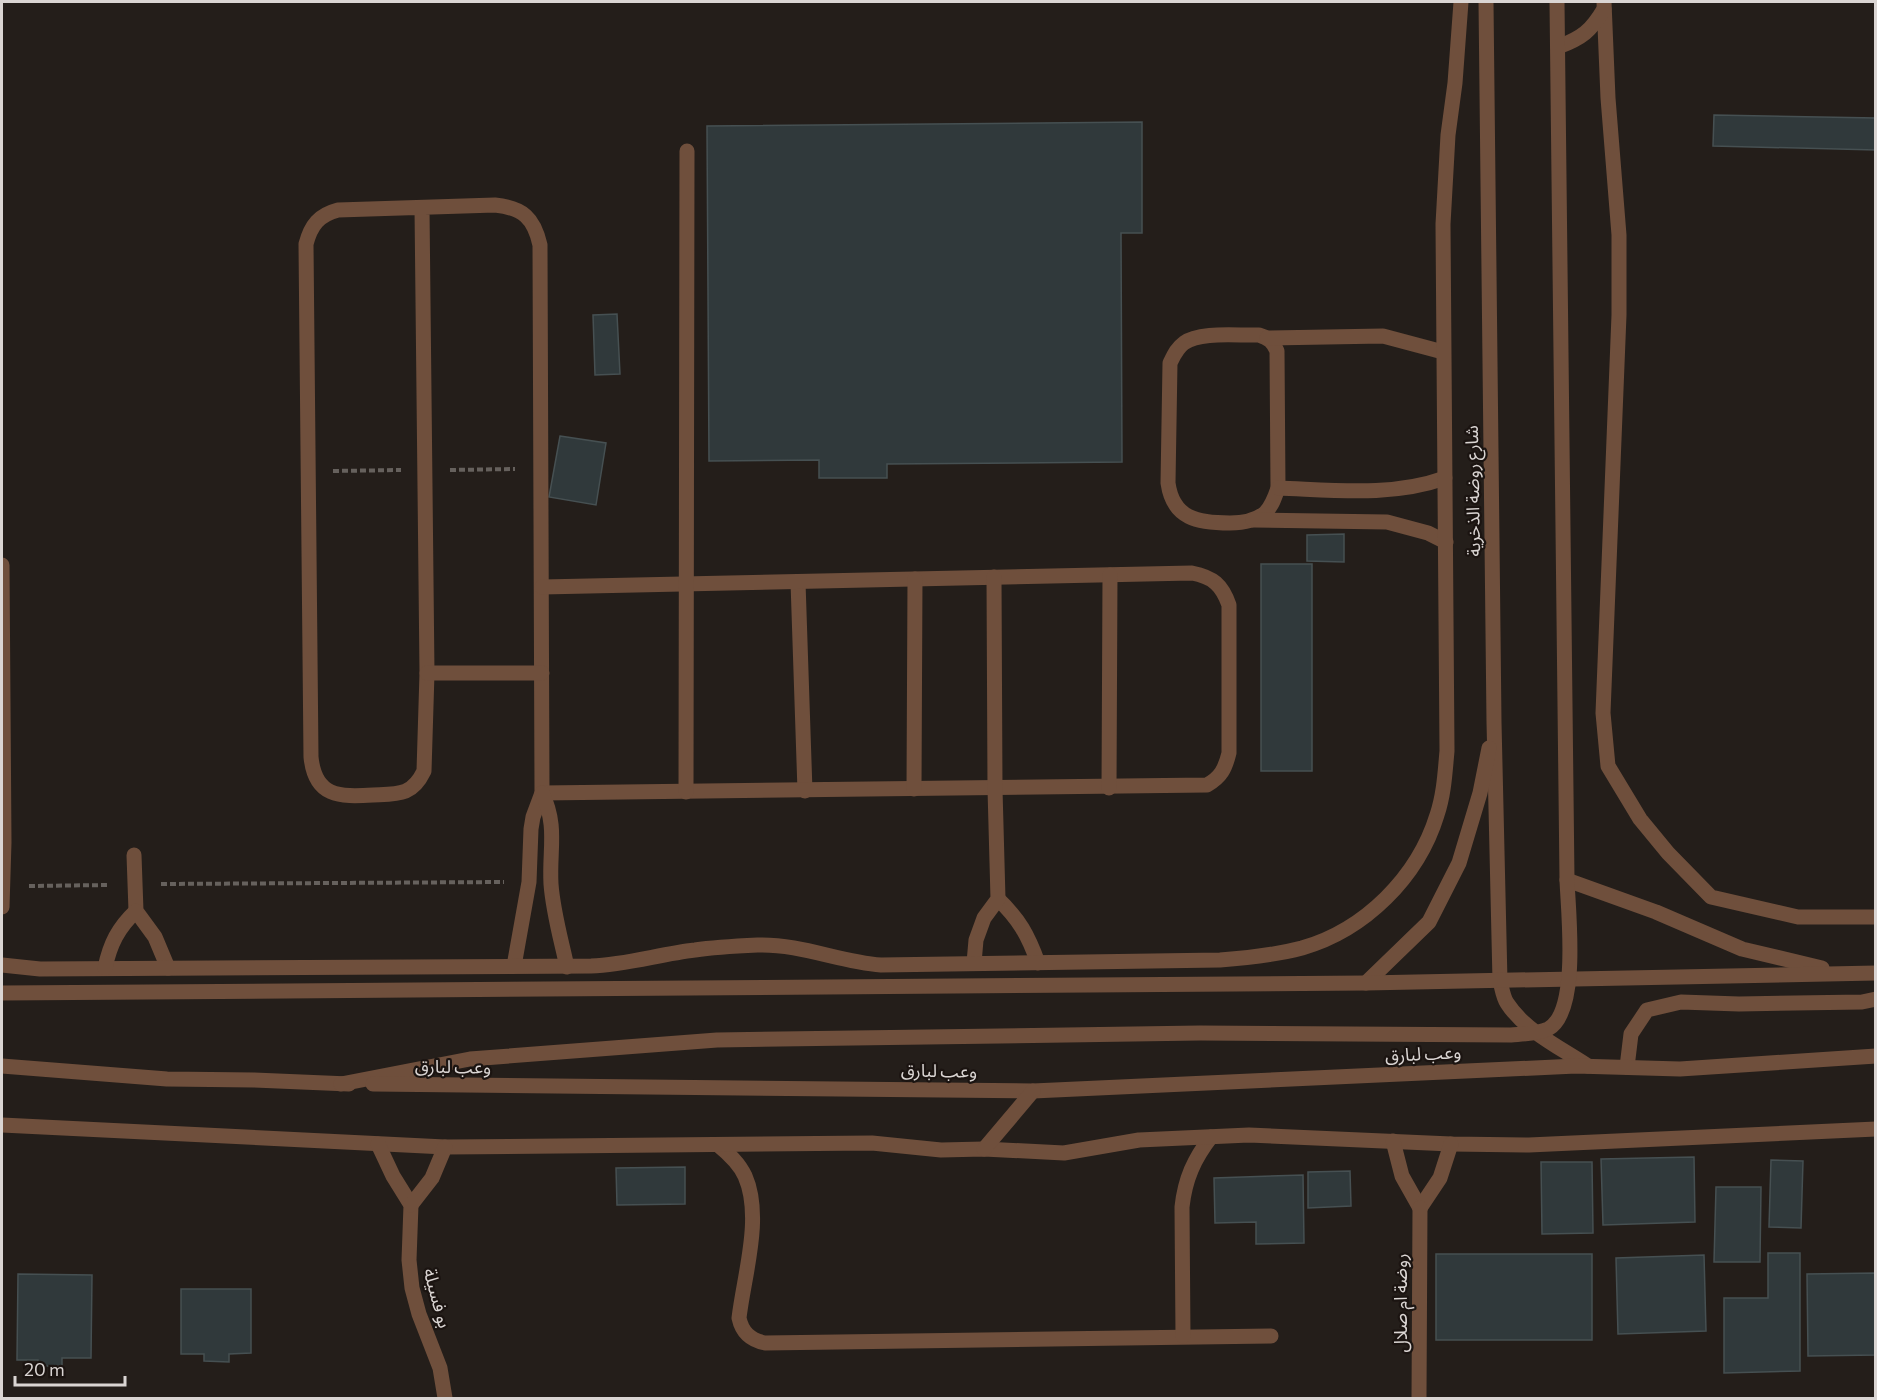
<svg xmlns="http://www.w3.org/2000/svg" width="1877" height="1400" viewBox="0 0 1877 1400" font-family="Commissioner,'Noto Sans Arabic',sans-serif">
	<rect width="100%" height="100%" fill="#241e1a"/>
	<g fill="#30393b" stroke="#465052" stroke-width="1.5">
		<path d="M1714 115 1876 118V150L1713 146Z"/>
		<path d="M1142 122V233H1121L1122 462 887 464V478H819V460L709 461 707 126Z"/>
		<path d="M617 314 620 374 595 375 593 315Z"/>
		<path d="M560 436 606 443 596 505 549 497Z"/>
		<path d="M1344 534V562L1307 561V535Z"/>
		<rect x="1261" y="564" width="51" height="207"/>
		<path d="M1694 1157 1695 1222 1603 1225 1601 1159Z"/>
		<path d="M1771 1160 1803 1161 1801 1228 1769 1227Z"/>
		<path d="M1541 1162H1592L1593 1233 1542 1234Z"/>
		<path d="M685 1167V1204L617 1205 616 1168Z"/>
		<path d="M1350 1171 1351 1206 1308 1208V1172Z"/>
		<path d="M1303 1175 1304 1243 1256 1244V1222L1215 1223 1214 1178Z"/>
		<path d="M1716 1187H1761L1760 1262H1714Z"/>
		<path d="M1768 1253H1800V1371L1724 1373V1298H1768Z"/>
		<rect x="1436" y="1254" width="156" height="86"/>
		<path d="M1704 1255 1706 1331 1618 1334 1616 1258Z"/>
		<path d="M1876 1273V1355L1808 1356 1807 1274Z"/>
		<path d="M18 1274 92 1275 91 1358H62V1366H38V1360H17Z"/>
		<path d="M181 1289H251V1353L229 1354V1362L204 1361V1354H181Z"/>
	</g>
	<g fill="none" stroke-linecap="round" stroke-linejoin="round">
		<g stroke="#66615d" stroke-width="4" stroke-dasharray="6 3" stroke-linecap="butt">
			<path d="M450 470 515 469"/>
			<path d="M333 471 401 470"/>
			<path d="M161 884 504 882"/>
			<path d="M29 886 108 885"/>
		</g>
		<g stroke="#6f4f3c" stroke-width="15">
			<path d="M422 208 427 673 424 771C412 796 398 794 373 795 339 797 315 797 311 757L306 244C311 225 319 215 338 210L495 205C523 208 534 218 540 245L542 793 533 817 531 829 529 882 514 966"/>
			<path d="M1259 335C1269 338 1273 342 1277 351L1278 488C1275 497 1272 506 1265 513 1255 521 1242 523 1230 523 1198 523 1173 519 1168 483L1170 363C1174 355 1177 348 1184 343 1200 331 1239 336 1259 335Z"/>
			<path d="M1267 338 1383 336 1443 352"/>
			<path d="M1278 488C1334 490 1392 497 1445 478"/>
			<path d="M1253 520 1387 522 1428 533 1446 542"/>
			<path d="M2 565 4 842 2 907"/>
			<path d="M798 582 805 791"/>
			<path d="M542 587 1192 573C1213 577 1222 585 1229 605V753C1225 769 1221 777 1207 785L542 793"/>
			<path d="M427 673H542"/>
			<path d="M1109 788 1110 575"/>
			<path d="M914 789 915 579"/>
			<path d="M686 792 687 151"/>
			<path d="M542 793C558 826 549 850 551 884 553 912 561 939 567 967"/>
			<path d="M134 855 136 911 155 937 168 968"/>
			<path d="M998 899C1019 919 1028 935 1038 963"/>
			<path d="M974 963 976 940 984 918 998 899 995 789 994 577"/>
			<path d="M2 965 40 969 591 966C626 965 660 954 695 950 716 947 738 946 759 945 801 944 840 962 881 965L1220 960C1248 958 1275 955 1302 948 1365 930 1418 877 1437 815 1444 794 1445 773 1447 751L1443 224 1448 135 1455 83 1461 2"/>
			<path d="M105 968C110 944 118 928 136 911"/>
			<path d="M718 1145C729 1154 739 1163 745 1176 763 1217 744 1275 739 1318 742 1332 750 1340 765 1343L1271 1336"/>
			<path d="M1183 1336 1182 1207C1185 1179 1194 1159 1211 1137"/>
		</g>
		<g stroke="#6f4f3c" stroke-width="15">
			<path d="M1604 2 1608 98 1619 235V315L1603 713 1608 766 1640 819 1668 853 1711 897 1798 917H1876"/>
			<path d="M2 1125 445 1147 872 1143 941 1150 984 1149 1064 1153 1139 1140 1249 1135 1451 1144 1529 1145 1876 1129"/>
			<path d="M1393 1141 1402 1176 1420 1208"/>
			<path d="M378 1144 393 1176 411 1205 409 1260 412 1288 419 1314 440 1368 445 1398"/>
			<path d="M411 1205 432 1178 445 1147"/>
			<path d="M1420 1208 1440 1178 1451 1144"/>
			<path d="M1419 1398 1420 1208"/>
		</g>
		<g stroke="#6f4f3c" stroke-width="15">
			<path d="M1486 2 1494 722 1500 981C1502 988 1503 997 1507 1003 1525 1031 1561 1048 1588 1066"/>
			<path d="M1558 47C1582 38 1591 31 1604 9"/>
			<path d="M1567 880 1656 912 1742 949 1822 968"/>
			<path d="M1366 983 1429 922 1459 863 1480 793 1489 748"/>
			<path d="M2 993 1366 983 1876 973"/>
			<path d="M2 1066 167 1079 254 1080 349 1084"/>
			<path d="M1627 1067 1631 1034 1647 1010 1681 1002 1739 1004 1862 1002 1876 999"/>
			<path d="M341 1084 470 1059 717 1040 1200 1033 1511 1035C1523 1034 1537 1034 1548 1029 1580 1012 1568 911 1567 880L1557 2"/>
			<path d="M373 1084 1033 1091 1576 1066 1680 1069 1876 1056"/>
			<path d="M984 1149 1033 1091"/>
		</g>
	</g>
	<g text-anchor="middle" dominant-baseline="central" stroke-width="4.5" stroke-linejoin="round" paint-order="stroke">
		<g font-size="18" fill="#dad5d3" stroke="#1b1411">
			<text transform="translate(1472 491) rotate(-91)">شارع روضة الذخرية</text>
			<text transform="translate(1423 1053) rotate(-3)">وعب لبارق</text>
			<text transform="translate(453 1066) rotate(1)">وعب لبارق</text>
			<text transform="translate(939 1070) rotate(1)">وعب لبارق</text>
			<text transform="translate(438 1298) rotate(75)">بو فسيلة</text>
			<text transform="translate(1400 1303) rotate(-90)">روضة ام صلال</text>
		</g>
	</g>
	<rect width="1877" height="1400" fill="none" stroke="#dad5d3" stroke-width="6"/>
	<path d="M15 1376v9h110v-9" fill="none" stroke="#dad5d3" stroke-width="3"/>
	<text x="24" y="1376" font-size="18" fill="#dad5d3" stroke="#1b1411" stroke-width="4.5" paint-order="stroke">20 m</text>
</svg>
